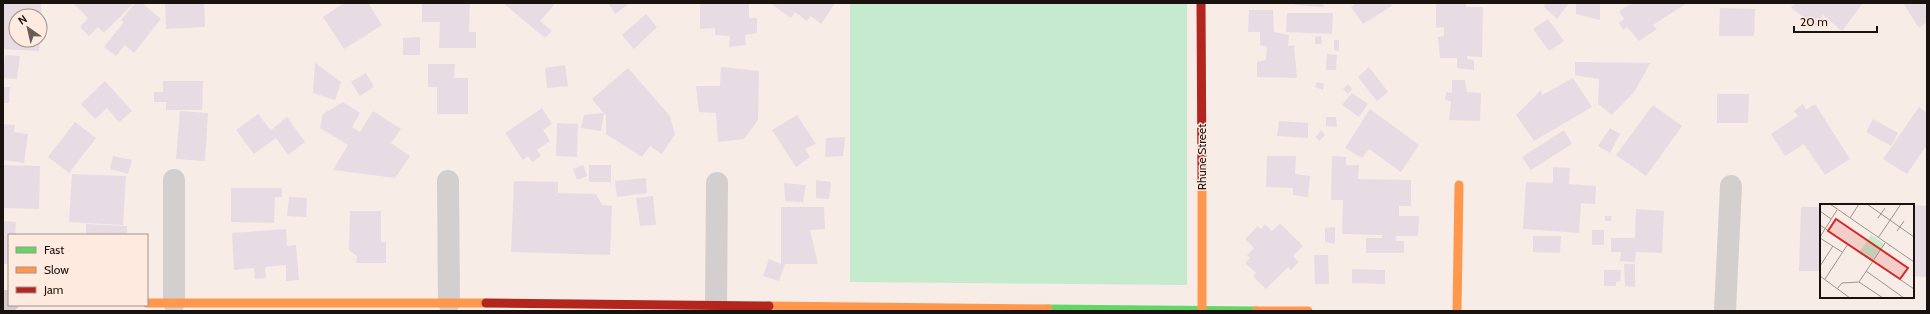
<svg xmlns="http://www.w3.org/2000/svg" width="1930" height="314" viewBox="0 0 1930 314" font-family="Cabin,sans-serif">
	<rect width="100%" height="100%" fill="#f8ece6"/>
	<path fill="#c5eacd" d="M850 3H1187V285L850 282Z"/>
	<g fill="#e8dce4">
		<path d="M3 3H41V16H16V40H40L39 51 3 49Z"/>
		<path d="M75 3H134L104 33 98 27 89 36 80 27 88 18 74 4Z"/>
		<path d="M135 3H142L161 19 134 53 125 45 116 56 104 47 124 22 121 20Z"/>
		<path d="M165 3H204L205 27 166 29Z"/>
		<path d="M344 3H368L382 25 344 49 323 17Z"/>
		<path d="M422 3H470L469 32H476V48H439L440 22H422Z"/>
		<path d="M503 3H552L554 5 540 21 552 31 545 38Z"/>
		<path d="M608 3H630L615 14Z"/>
		<path d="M700 3H749V18H757V33L745 35 746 45 729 47 730 36 715 35V28L700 29Z"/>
		<path d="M770 3H835L821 24 811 16 807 21 795 12 791 18Z"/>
		<path d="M1295 3H1323L1324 7 1295 5Z"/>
		<path d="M1356 3H1390L1392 6 1363 24 1351 7Z"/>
		<path d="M1466 3V7H1483L1482 57 1467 56V59L1474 60V70L1457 68V58H1440L1438 37 1444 36V27L1436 28V4Z"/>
		<path d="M1543 3H1566L1568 4 1557 19 1544 7 1545 4Z"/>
		<path d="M1576 3H1600V20L1576 14Z"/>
		<path d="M1632 3H1687L1653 25 1657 29 1639 41 1627 27 1623 30 1619 23 1624 19 1619 11Z"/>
		<path d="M1795 3H1863L1842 31 1823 15 1817 27 1791 8Z"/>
		<path d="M1903 3H1927V22L1919 28Z"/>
		<path d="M1720 8 1755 9 1754 36H1719Z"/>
		<path d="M1249 10H1273L1274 32 1289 35 1288 46 1294 45 1297 78 1257 77V62L1266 60 1267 47 1260 45V32H1248Z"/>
		<path d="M1287 13H1333L1332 34 1286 32Z"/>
		<path d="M646 14 657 27 634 49 622 35Z"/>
		<path d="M1548 19 1564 41 1549 51 1533 29Z"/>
		<path d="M1321 36 1322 44H1315V37Z"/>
		<path d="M420 37V55H403V38Z"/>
		<path d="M1334 40H1339V51L1334 50Z"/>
		<path d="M1327 54 1337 55 1336 70H1326Z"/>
		<path d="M5 55 20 56 17 79 3 78Z"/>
		<path d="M1575 62 1650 63 1635 91 1612 115 1598 104 1599 79 1575 75Z"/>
		<path d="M315 63 341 82 335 100 313 93Z"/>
		<path d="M428 64H455L454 78H468V114H437V87H428Z"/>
		<path d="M565 65 568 86 547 88 545 68Z"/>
		<path d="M721 67 759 71 758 120 744 139 718 142 716 113 699 112 696 86H720Z"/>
		<path d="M1369 67 1388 92 1377 101 1358 77Z"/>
		<path d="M628 68 670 116 675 134 662 154 650 146 642 157 606 134V116L592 99Z"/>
		<path d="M366 73 374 87 360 96 351 82Z"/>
		<path d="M1573 78 1592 107 1534 141 1516 115 1541 90 1542 95Z"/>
		<path d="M1452 80H1465L1467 92 1481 93 1480 121 1449 120 1451 101 1445 100 1446 92 1452 93Z"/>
		<path d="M105 81 132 111 119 122 107 108 95 119 81 104Z"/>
		<path d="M163 81H203L202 110H166V102H154V92H163Z"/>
		<path d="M1317 82 1324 84 1323 90 1315 87Z"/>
		<path d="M1348 84 1352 89 1348 94 1343 89Z"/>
		<path d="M3 87H10L9 103H3Z"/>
		<path d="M1352 93 1368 104 1359 117 1342 105Z"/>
		<path d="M1717 94H1749L1748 123H1717Z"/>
		<path d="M343 102 360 113 352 127 360 132 373 111 401 129 391 143 410 156 395 178 333 170 348 145 320 128 323 114Z"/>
		<path d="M1803 104 1806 110 1815 104 1850 159 1825 175 1804 144 1785 156 1771 134 1798 116 1794 111Z"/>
		<path d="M1653 105 1682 126 1646 176 1616 155Z"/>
		<path d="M1919 107 1927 113V145L1907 174 1883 159Z"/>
		<path d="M542 108 552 124 543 130 550 141 537 150 541 156 532 162 528 156 523 160 505 133Z"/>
		<path d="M1370 109 1419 145 1401 172 1369 149 1362 158 1345 148Z"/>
		<path d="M180 111 208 113 205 161 176 159Z"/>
		<path d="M604 113 601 131 581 128 584 115Z"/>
		<path d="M258 114 271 130 287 117 305 142 288 155 276 138 254 154 236 130Z"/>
		<path d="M797 115 816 144 805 149 810 157 796 167 772 130Z"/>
		<path d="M1326 117H1336L1337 127 1326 126Z"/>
		<path d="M1873 119 1898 133 1891 146 1866 132Z"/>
		<path d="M1279 121 1308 123V138L1277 136Z"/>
		<path d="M75 122 96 138 69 173 48 157Z"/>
		<path d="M557 123 578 124 577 157 556 156Z"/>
		<path d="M3 124 15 125 14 132 28 134 24 163 3 160Z"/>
		<path d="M1610 128 1620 134 1610 153 1598 146Z"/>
		<path d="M1321 130 1325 135 1319 141 1316 137Z"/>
		<path d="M1564 130 1572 144 1531 170 1522 157Z"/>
		<path d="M845 137 843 156 825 157 826 138Z"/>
		<path d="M113 156 132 160 128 174 110 169Z"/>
		<path d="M1267 156H1296L1295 174 1310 176 1308 197 1293 195V188L1266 187Z"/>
		<path d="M1332 156 1346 157V165H1359L1358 179 1411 180V206H1399V216H1419L1418 236H1396V241H1404V253H1366V238H1382V235L1342 234 1343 200H1331Z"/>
		<path d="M3 165 40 166 39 209 3 208Z"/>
		<path d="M583 165 587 176 577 180 573 169Z"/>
		<rect x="589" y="165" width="22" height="17"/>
		<path d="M1553 167 1570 168 1569 184 1596 186 1595 204 1581 203 1579 233 1523 229 1526 182 1553 183Z"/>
		<path d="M72 174 126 176 123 225 69 222Z"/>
		<path d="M646 178 647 193 617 197 615 181Z"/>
		<path d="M816 180 831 182 829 199 816 198Z"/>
		<path d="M514 181 558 182V193L596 194 602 205 612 206 610 255 511 252Z"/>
		<path d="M784 183 806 185 803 202 785 201Z"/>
		<path d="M231 188H282V197H275L274 223 231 222Z"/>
		<path d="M653 196 656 225 640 226 636 198Z"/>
		<path d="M289 197 307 198 306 217 287 216Z"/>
		<path d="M1855 202V205H1838V203Z"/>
		<path d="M1913 205 1927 206V277L1913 276Z"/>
		<path d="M781 207H824L825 229 810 230 818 264H785L779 281 763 276 769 259 781 264Z"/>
		<path d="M1801 207H1821V271H1799Z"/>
		<path d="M1636 209 1664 211 1662 253 1636 252 1635 262 1620 261 1621 252H1611V238H1635Z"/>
		<path d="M350 211H381V242H386V263H356L357 256 349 250Z"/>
		<path d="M1605 216H1612L1611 221H1605Z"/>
		<path d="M3 221 16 222 15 235H9V264H3Z"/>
		<path d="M1280 223 1303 246 1293 256 1299 262 1291 270 1288 267 1266 289 1253 276 1256 273 1245 263 1250 258 1247 255 1254 248 1245 239 1258 226 1261 229 1265 224 1272 231Z"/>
		<path d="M86 224 127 226V235H86Z"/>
		<path d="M1335 227V244L1325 242V228Z"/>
		<path d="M286 229 287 246 296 245 299 280 286 281V265L265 267 266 278 255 279 254 268 234 270 232 233Z"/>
		<rect x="1592" y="230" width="12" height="15"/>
		<path d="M1533 236H1561L1560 253 1533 252Z"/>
		<path d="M1314 255H1328L1329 284H1315Z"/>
		<path d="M1624 264H1635V287L1625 286Z"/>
		<path d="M1352 269 1385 270V284L1352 283Z"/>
		<path d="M1604 270H1621L1620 281 1616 282V286H1604Z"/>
	</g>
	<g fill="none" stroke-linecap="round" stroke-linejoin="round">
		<g stroke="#d2cfce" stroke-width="22">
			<path d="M448 181 449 303"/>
			<path d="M3 301H9"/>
			<path d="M174 303V180"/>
			<path d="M716 305 717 183"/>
			<path d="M1725 311 1731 186"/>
		</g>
		<path stroke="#63d668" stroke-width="9" d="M1048 309 1256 311"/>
		<g stroke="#ff974d" stroke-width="9">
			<path d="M1202 182V311"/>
			<path d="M147 303H486"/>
			<path d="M769 306 1048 309"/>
			<path d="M1256 311H1308"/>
			<path d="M1457 311 1459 185"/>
		</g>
		<g stroke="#b3261e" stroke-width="9">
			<path d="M1201 3 1202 182"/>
			<path d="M486 303 769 306"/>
		</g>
	</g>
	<g text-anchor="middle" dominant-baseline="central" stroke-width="3" stroke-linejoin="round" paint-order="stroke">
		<g font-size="12" fill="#19120f" stroke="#ffeadf">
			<text transform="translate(1201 157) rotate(-90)">Rhune Street</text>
		</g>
	</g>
	<g transform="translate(1820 204)">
		<rect width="94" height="94" fill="#f8ece6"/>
		<path d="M51 31 64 40 53 56 40 47Z" fill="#c5eacd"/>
		<path fill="none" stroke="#9f9590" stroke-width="1" d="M10 0 94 58M47 0 94 33M0 7 11 15M30 14 39 0M58 14 65 4M0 21 94 85M77 27 84 17M0 33 17 6M0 34 22 48M58 34 81 0M0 62 13 42M46 67 84 94M0 72 30 94M5 75 28 40M39 78 63 94M17 85 22 79 39 78 65 39"/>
		<path fill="#d62828" fill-opacity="0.15" stroke="#d62828" stroke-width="2" d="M16 15 88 64 80 75 8 27Z"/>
		<rect width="94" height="94" fill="none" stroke="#19120f" stroke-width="2"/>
	</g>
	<rect width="1930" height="314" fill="none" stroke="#19120f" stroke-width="8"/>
	<rect x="8" y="234" width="140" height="72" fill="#ffeadf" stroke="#a3948c"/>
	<rect x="16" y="247" width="20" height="6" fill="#63d668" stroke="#a3948c"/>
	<text x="44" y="254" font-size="12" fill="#19120f">Fast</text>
	<rect x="16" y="267" width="20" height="6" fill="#ff974d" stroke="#a3948c"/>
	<text x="44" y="274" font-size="12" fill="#19120f">Slow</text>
	<rect x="16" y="287" width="20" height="6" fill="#b3261e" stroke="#a3948c"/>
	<text x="44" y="294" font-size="12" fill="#19120f">Jam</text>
	<g transform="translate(28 28) rotate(326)"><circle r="19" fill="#ffeadf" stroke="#a3948c"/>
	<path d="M0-3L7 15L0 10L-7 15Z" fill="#675e5a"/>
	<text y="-6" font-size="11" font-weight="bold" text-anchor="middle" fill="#19120f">N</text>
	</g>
	<path d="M1794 26v6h83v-6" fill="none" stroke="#19120f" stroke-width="2"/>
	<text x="1800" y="26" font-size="12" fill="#19120f" stroke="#ffeadf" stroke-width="3" paint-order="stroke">20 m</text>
</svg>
